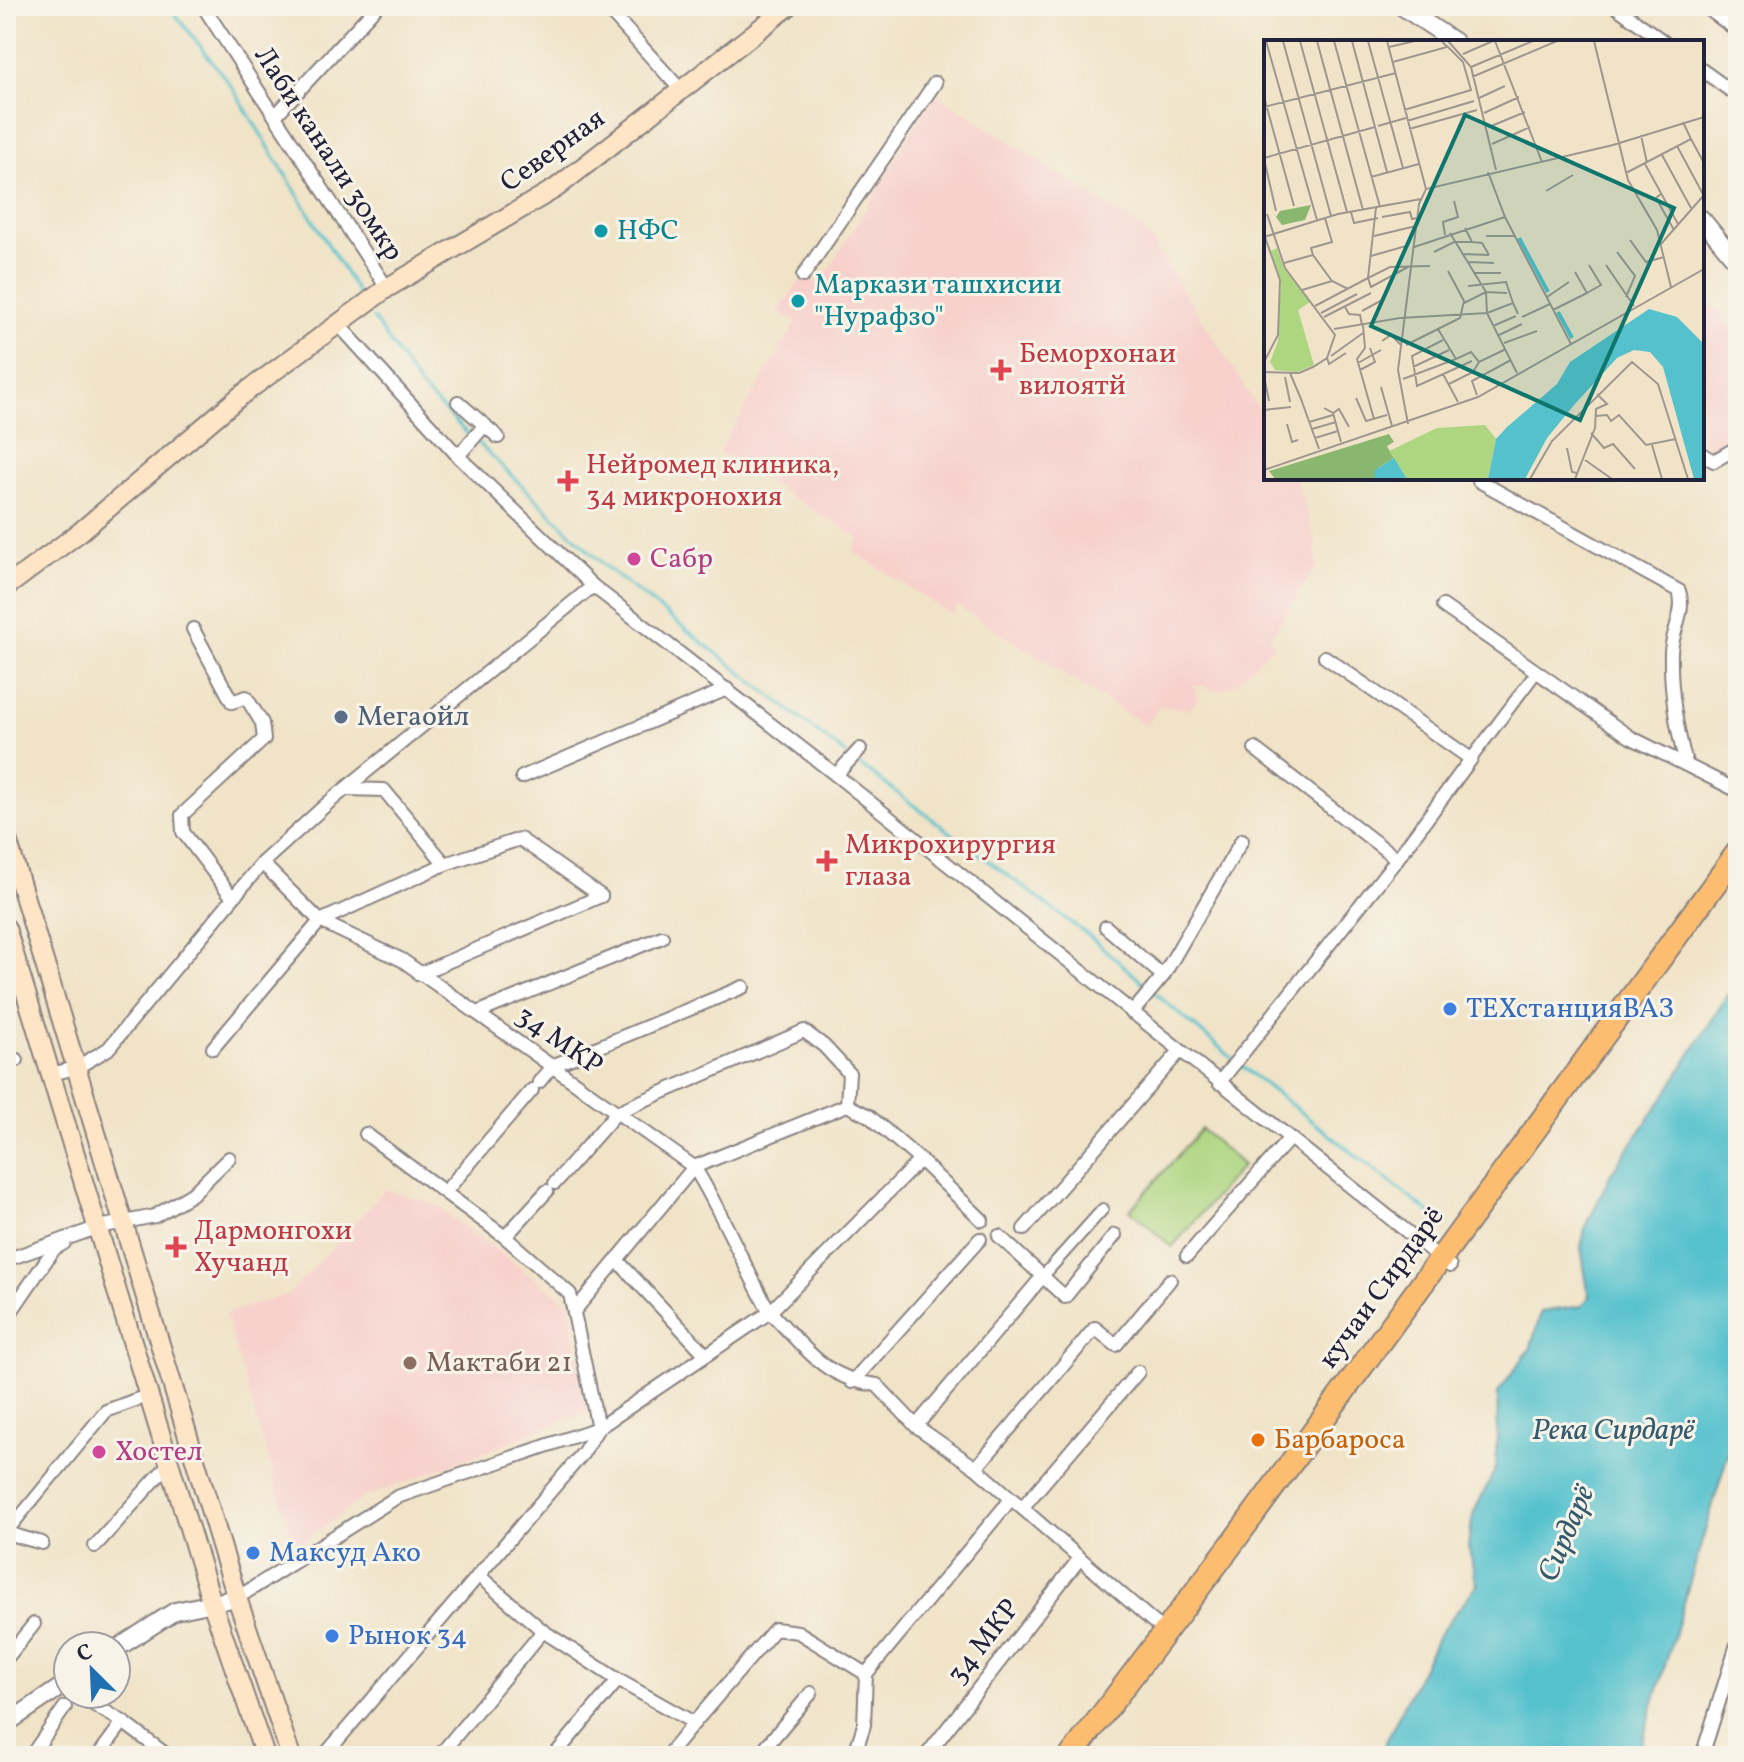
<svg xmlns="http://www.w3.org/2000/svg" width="1744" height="1762" viewBox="0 0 1744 1762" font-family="Vollkorn,serif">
	<rect width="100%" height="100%" fill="#f7f3e8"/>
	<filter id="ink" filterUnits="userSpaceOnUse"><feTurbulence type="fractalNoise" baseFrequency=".0125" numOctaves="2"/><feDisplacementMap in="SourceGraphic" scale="16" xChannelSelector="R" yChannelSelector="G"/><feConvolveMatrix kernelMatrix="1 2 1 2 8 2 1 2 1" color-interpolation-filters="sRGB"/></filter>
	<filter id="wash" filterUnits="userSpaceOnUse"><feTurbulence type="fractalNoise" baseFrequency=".006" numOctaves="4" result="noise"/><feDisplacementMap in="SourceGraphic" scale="32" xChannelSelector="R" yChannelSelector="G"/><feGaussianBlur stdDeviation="1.8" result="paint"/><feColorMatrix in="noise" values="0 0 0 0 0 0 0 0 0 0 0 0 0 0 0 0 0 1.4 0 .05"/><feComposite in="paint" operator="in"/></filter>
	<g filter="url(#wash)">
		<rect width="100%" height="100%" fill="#f0e3c7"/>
		<g fill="#f7d0cc">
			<path d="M935 93 1144 229 1266 420V478H1296L1315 538 1317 565 1270 638 1274 645 1236 683 1220 691 1194 685 1197 699 1190 709 1159 706 1146 726 958 606 952 615 853 551 860 539 719 452 797 321 779 311 803 276 820 284Z"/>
			<path d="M1702 293 1738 334V452L1702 459Z"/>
			<path d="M386 1189 434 1204 569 1303 588 1412 363 1498 295 1548 225 1314 289 1294Z"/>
		</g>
		<path fill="#aed681" stroke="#687c5e" stroke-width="2" d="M1201 1129 1243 1165 1172 1247 1130 1210Z"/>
		<path fill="#54c1cd" stroke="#3b7284" stroke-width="2" d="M1738 978V1420L1638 1756H1379L1439 1634 1477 1585 1468 1545 1474 1512 1496 1468 1498 1393 1531 1347 1541 1312 1582 1306 1589 1297 1581 1247 1585 1229 1611 1173 1664 1097Z"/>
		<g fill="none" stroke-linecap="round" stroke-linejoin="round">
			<g stroke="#54c1cd" stroke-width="3">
				<path d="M169 6 232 87 362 300"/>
				<path d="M373 318 421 388 469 435"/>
				<path d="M475 440 607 568 847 755"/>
				<path d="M853 760 1089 936 1148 987"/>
				<path d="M1154 992 1233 1059"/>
				<path d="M1239 1064 1444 1224"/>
			</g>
		</g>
	</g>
	<g filter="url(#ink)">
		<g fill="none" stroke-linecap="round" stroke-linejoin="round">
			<g stroke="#898281" stroke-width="14">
				<g id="pedestrian">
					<path d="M1471 759 1535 674"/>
					<path d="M1043 1276 1103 1209"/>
					<path d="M6 1533 56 1472"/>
				</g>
			</g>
			<g stroke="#898281" stroke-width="16">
				<g id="minor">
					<path d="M203 6 387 288"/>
					<path d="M605 6 680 89"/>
					<path d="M1615 6 1664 42"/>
					<path d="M1704 6 1738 31"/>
					<path d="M1702 70 1738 96"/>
					<path d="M275 116 377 6"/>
					<path d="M803 276 935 83"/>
					<path d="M339 325 458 456 593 586 836 775 1450 1266"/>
					<path d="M458 402 498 437"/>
					<path d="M1702 454 1714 461 1738 447"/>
					<path d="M458 456 485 425"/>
					<path d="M1479 481 1679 591C1686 611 1672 631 1671 652 1670 690 1676 727 1686 763"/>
					<path d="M1443 606 1630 737 1738 791"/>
					<path d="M193 629 232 702 246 697 262 723 264 739 182 815 183 832 232 897"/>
					<path d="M1325 657 1471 759 1397 859"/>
					<path d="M836 775 860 749"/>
					<path d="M522 777 727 689"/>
					<path d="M346 789 384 790 445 864 520 839 601 896"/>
					<path d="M262 863 320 921 402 960 694 1167C724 1215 742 1264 770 1312L920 1160 982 1220"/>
					<path d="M1106 927 1163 976"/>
					<path d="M419 974 601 896"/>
					<path d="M477 1013 662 937"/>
					<path d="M1132 1013 1163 976 1242 840"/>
					<path d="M213 1048 320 921 445 864"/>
					<path d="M6 1064 17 1060"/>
					<path d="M51 1074 76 1068 108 1049 262 863 328 803 593 586"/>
					<path d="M539 1082 552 1066 743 987"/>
					<path d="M1219 1083 1397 859 1255 749"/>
					<path d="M555 1183 617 1112 804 1031 824 1046 849 1073 847 1105 869 1116 920 1160"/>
					<path d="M445 1192 532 1090"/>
					<path d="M1024 1229 1180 1051"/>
					<path d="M999 1236 1065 1297 1115 1235"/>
					<path d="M505 1237 547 1191"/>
					<path d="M1187 1256 1289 1139"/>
					<path d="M6 1260 99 1227 155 1216 192 1194 229 1158"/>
					<path d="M617 1260 706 1355"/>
					<path d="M576 1309 694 1167 847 1105"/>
					<path d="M6 1319 54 1249 64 1243"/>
					<path d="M852 1382 980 1239"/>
					<path d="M916 1426 1043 1276"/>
					<path d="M976 1468 1095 1328 1116 1345 1170 1280"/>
					<path d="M56 1472 106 1411 149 1395"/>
					<path d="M1022 1508 1138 1372"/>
					<path d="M6 1533 42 1543"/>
					<path d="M95 1546 170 1463"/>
					<path d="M478 1575 543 1631 618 1680 694 1723 775 1629 798 1632 866 1674 1011 1499"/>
					<path d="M237 1598 397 1497 598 1428 770 1312C806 1348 824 1379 877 1385L916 1426 976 1468 1164 1631"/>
					<path d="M6 1659 34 1624"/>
					<path d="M81 1697 123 1722 168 1756"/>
					<path d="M6 1704 11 1720"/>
					<path d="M31 1756 65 1707"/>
					<path d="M98 1756 123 1722"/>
					<path d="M324 1756 583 1453 598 1428 570 1294 505 1237 366 1134"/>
					<path d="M439 1756 543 1631"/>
					<path d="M554 1756 618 1680"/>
					<path d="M667 1756 694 1723"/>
					<path d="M758 1756 811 1693"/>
					<path d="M854 1756 864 1725 866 1674"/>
					<path d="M926 1756 1080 1558"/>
					<path d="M1702 1756 1738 1641"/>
				</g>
			</g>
			<g stroke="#898281" stroke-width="20">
				<g id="tertiary">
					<path d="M1401 6 1455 42"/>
					<path d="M1702 219 1738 263"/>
					<path d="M116 1649 175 1611 237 1598"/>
					<path d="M6 1724 68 1682"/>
				</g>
			</g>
			<g stroke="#898281" stroke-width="22">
				<g id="secondary">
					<path d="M6 587 80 532 239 397 387 288 556 188 789 6"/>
					<path d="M6 836 237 1598 291 1756"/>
					<path d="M6 928 212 1603 265 1756"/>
				</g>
			</g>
			<g stroke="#898281" stroke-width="26">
				<path id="trunk" d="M1071 1756 1231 1545 1738 852"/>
			</g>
			<use href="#pedestrian" stroke="#fff" stroke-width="10"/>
			<use href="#minor" stroke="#fff" stroke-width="12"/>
			<use href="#tertiary" stroke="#fff" stroke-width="16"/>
			<use href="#secondary" stroke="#fee5c5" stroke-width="18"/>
			<use href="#trunk" stroke="#fcbd6f" stroke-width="22"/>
		</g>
	</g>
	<g fill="#0f9aa8" stroke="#f7f3e8" stroke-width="3">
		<circle cx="601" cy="231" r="8"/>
		<circle cx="798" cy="301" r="8"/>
	</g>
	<g fill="#e0444e" stroke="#f7f3e8" stroke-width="3">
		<path d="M997 358h8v8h8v8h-8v8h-8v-8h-8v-8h8z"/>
		<path d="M564 469h8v8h8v8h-8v8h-8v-8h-8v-8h8z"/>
		<path d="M823 849h8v8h8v8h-8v8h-8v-8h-8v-8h8z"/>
		<path d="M172 1235h8v8h8v8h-8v8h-8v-8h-8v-8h8z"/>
	</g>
	<g fill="#d1479c" stroke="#f7f3e8" stroke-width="3">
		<circle cx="634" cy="559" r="8"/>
		<circle cx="99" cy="1452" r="8"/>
	</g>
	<circle fill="#5c6f8a" stroke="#f7f3e8" stroke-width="3" cx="341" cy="717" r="8"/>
	<g fill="#3f7fe0" stroke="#f7f3e8" stroke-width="3">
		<circle cx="1450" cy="1009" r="8"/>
		<circle cx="253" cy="1553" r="8"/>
		<circle cx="332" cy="1636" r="8"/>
	</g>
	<circle fill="#8d6e63" stroke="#f7f3e8" stroke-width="3" cx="410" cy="1363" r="8"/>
	<circle fill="#e8710a" stroke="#f7f3e8" stroke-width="3" cx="1258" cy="1440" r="8"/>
	<g text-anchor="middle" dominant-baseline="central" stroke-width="6" stroke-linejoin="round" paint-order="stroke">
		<g font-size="28" fill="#22223b" stroke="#f7f3e8">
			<text transform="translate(553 151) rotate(-36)">Северная</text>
			<text transform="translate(328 154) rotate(57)">Лаби канали 30мкр</text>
			<text transform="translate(559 1041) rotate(35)">34 МКР</text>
			<text transform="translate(1382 1288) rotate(-54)">кучаи Сирдарё</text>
			<text transform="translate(984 1642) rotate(-52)">34 МКР</text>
		</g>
		<g font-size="28" fill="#0d838f" stroke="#f7f3e8" text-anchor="start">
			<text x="617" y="231">НФС</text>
			<text x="814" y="285">Маркази ташхисии<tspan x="814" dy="32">"Нурафзо"</tspan></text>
		</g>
		<g font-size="28" fill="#be3a42" stroke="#f7f3e8" text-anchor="start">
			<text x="1019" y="354">Беморхонаи<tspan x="1019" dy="32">вилоятй</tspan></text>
			<text x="586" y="465">Нейромед клиника,<tspan x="586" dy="32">34 микронохия</tspan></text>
			<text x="845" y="845">Микрохирургия<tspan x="845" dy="32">глаза</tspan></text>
			<text x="194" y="1231">Дармонгохи<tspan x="194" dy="32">Хучанд</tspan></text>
		</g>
		<g font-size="28" fill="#b23c85" stroke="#f7f3e8" text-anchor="start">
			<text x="650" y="559">Сабр</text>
			<text x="115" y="1452">Хостел</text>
		</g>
		<g font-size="28" fill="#4e5e75" stroke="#f7f3e8" text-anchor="start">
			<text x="357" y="717">Мегаойл</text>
		</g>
		<g font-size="28" fill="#366cbe" stroke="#f7f3e8" text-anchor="start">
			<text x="1466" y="1009">ТЕХстанцияВАЗ</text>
			<text x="269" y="1553">Максуд Ако</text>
			<text x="348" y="1636">Рынок 34</text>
		</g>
		<g font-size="28" fill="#785e54" stroke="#f7f3e8" text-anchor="start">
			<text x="426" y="1363">Мактаби 21</text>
		</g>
		<g font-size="28" fill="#c56008" stroke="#f7f3e8" text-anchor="start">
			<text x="1274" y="1440">Барбароса</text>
		</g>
		<g font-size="30" font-style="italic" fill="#345a6e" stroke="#f7f3e8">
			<text x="1613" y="1431">Река Сирдарё</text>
			<text transform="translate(1567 1534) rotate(-67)">Сирдарё</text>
		</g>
	</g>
	<g transform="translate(1264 40)">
		<rect width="440" height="440" fill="#f0e3c7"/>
		<path d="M47 165 41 180 18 185 12 177 16 171ZM125 394 130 402 123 406 130 418 114 428 110 439H11L5 431Z" fill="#8ab76f"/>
		<path d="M13 208 20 229 46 262 34 270 50 325 33 332 11 330 6 322 14 301 17 240 7 211ZM221 385 232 399 224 439H143L125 411 173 388Z" fill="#aed681"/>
		<path d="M385 269 413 277 440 304V439H430L399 327 386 312 370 310 353 318 310 365 283 398 261 439H224L232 399 243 387 293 344 306 322ZM130 418 143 439H110L111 430Z" fill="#54c1cd"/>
		<path fill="none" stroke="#54c1cd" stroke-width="4" d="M255 198 284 252M294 272 308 298"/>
		<path fill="none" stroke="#9e968f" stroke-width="2" d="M2 1 53 180M19 1 67 176M36 1 83 172M53 1 99 170M70 1 116 167M88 1 123 132M104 1 139 128M123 1 162 149M184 1 207 27 232 130M231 1 278 122M330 1 364 140 393 190 407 247M125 7 151 1M199 14 229 1M129 22 183 7 178 1M207 27 269 1M208 37 293 1M0 57 30 166M215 58 241 46M0 67 132 33M140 70 207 50 199 22 183 6M220 73 255 57M143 81 210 61M114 86 142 78M225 87 261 72M145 89 213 70M377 95 383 123M427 99 440 123M228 104 266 87M413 106 440 156M398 115 427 168M0 118 111 87M0 119 12 171M381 124 414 184M224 132 241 177 307 304M362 133 427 99 419 82M107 137 155 124M282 151 309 135M398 153 392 158 410 190M87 172 90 183 114 178M118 177 146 172 148 179 153 178M61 178 68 202 47 208 49 215 68 241 84 249M201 188 208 202 218 203 225 215M186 193 222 252 223 273 249 263 254 274M181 195 179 182 194 177 190 161M110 196 152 186M222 196H251M0 197 74 174 157 159M366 200 382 222 400 217M397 204 440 155M150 207 241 177M170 212 190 202H208M353 212 371 236 362 257M199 214 225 215M107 216 142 206M204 222 230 223M20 223 49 215M342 225 370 266M144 227 107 247 104 238 126 227 166 226M209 233H237M204 246 242 242 249 263M38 250 68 241M323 253 337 245 325 225M283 257 305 242M200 263 222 252 243 253M51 266 104 238 112 168M81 267 85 274 96 275 98 285M289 270 323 253 311 232M98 271 120 259M57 273 93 254M60 277 107 253M258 277 286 264M99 285 101 308 93 319 110 379M229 286 252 276M70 289 136 278 223 273 253 333M174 289 192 319 207 312 215 322 242 309M235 295 258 284M179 300 148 316 153 346 208 321M118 301 127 295 138 306M240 303 273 291M142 305 196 278 200 261 184 231M67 316 99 293M63 318 65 324 82 313M0 322 14 295 16 240 1 197M94 323 117 310M149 327 185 310M96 330 111 322 106 308M0 332 35 333 49 327 63 318 71 295 21 228 3 174M26 333 37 359M179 334 194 362M0 336 5 361M21 337 26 362M139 339 192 319M185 344 209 332 215 322M117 347 128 386M213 355 208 341 247 320M92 358 102 381 123 375M37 359 55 409M60 368 69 373 77 402M0 370 27 367M69 373 75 369 85 387M331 376 343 375 347 381 355 375 382 405 412 399M45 382 69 375M23 384 28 402 34 400M144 384 134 330 155 164 162 149 349 105 440 77M48 389 72 382M327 393 340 408 349 404 371 429M51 398 74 391M388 405 398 439M303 408 308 432 313 433M321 420 348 439M0 430 214 357 440 229M266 439 288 401 368 322 394 344 424 439M311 439 331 388 332 369 343 364 333 354"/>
		<path fill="#0f766e" fill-opacity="0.15" stroke="#0f766e" stroke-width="4" d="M201 75 410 168 316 380 107 286Z"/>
		<rect width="440" height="440" fill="none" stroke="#22223b" stroke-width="4"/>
	</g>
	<rect width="1744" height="1762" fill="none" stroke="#f7f3e8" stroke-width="32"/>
	<g transform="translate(92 1670) rotate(336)"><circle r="38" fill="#f7f3e8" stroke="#a29fa3" stroke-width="2"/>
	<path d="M0-6L14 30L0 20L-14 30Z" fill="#1f6fb2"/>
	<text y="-12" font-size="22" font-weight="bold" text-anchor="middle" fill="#22223b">С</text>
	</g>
</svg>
